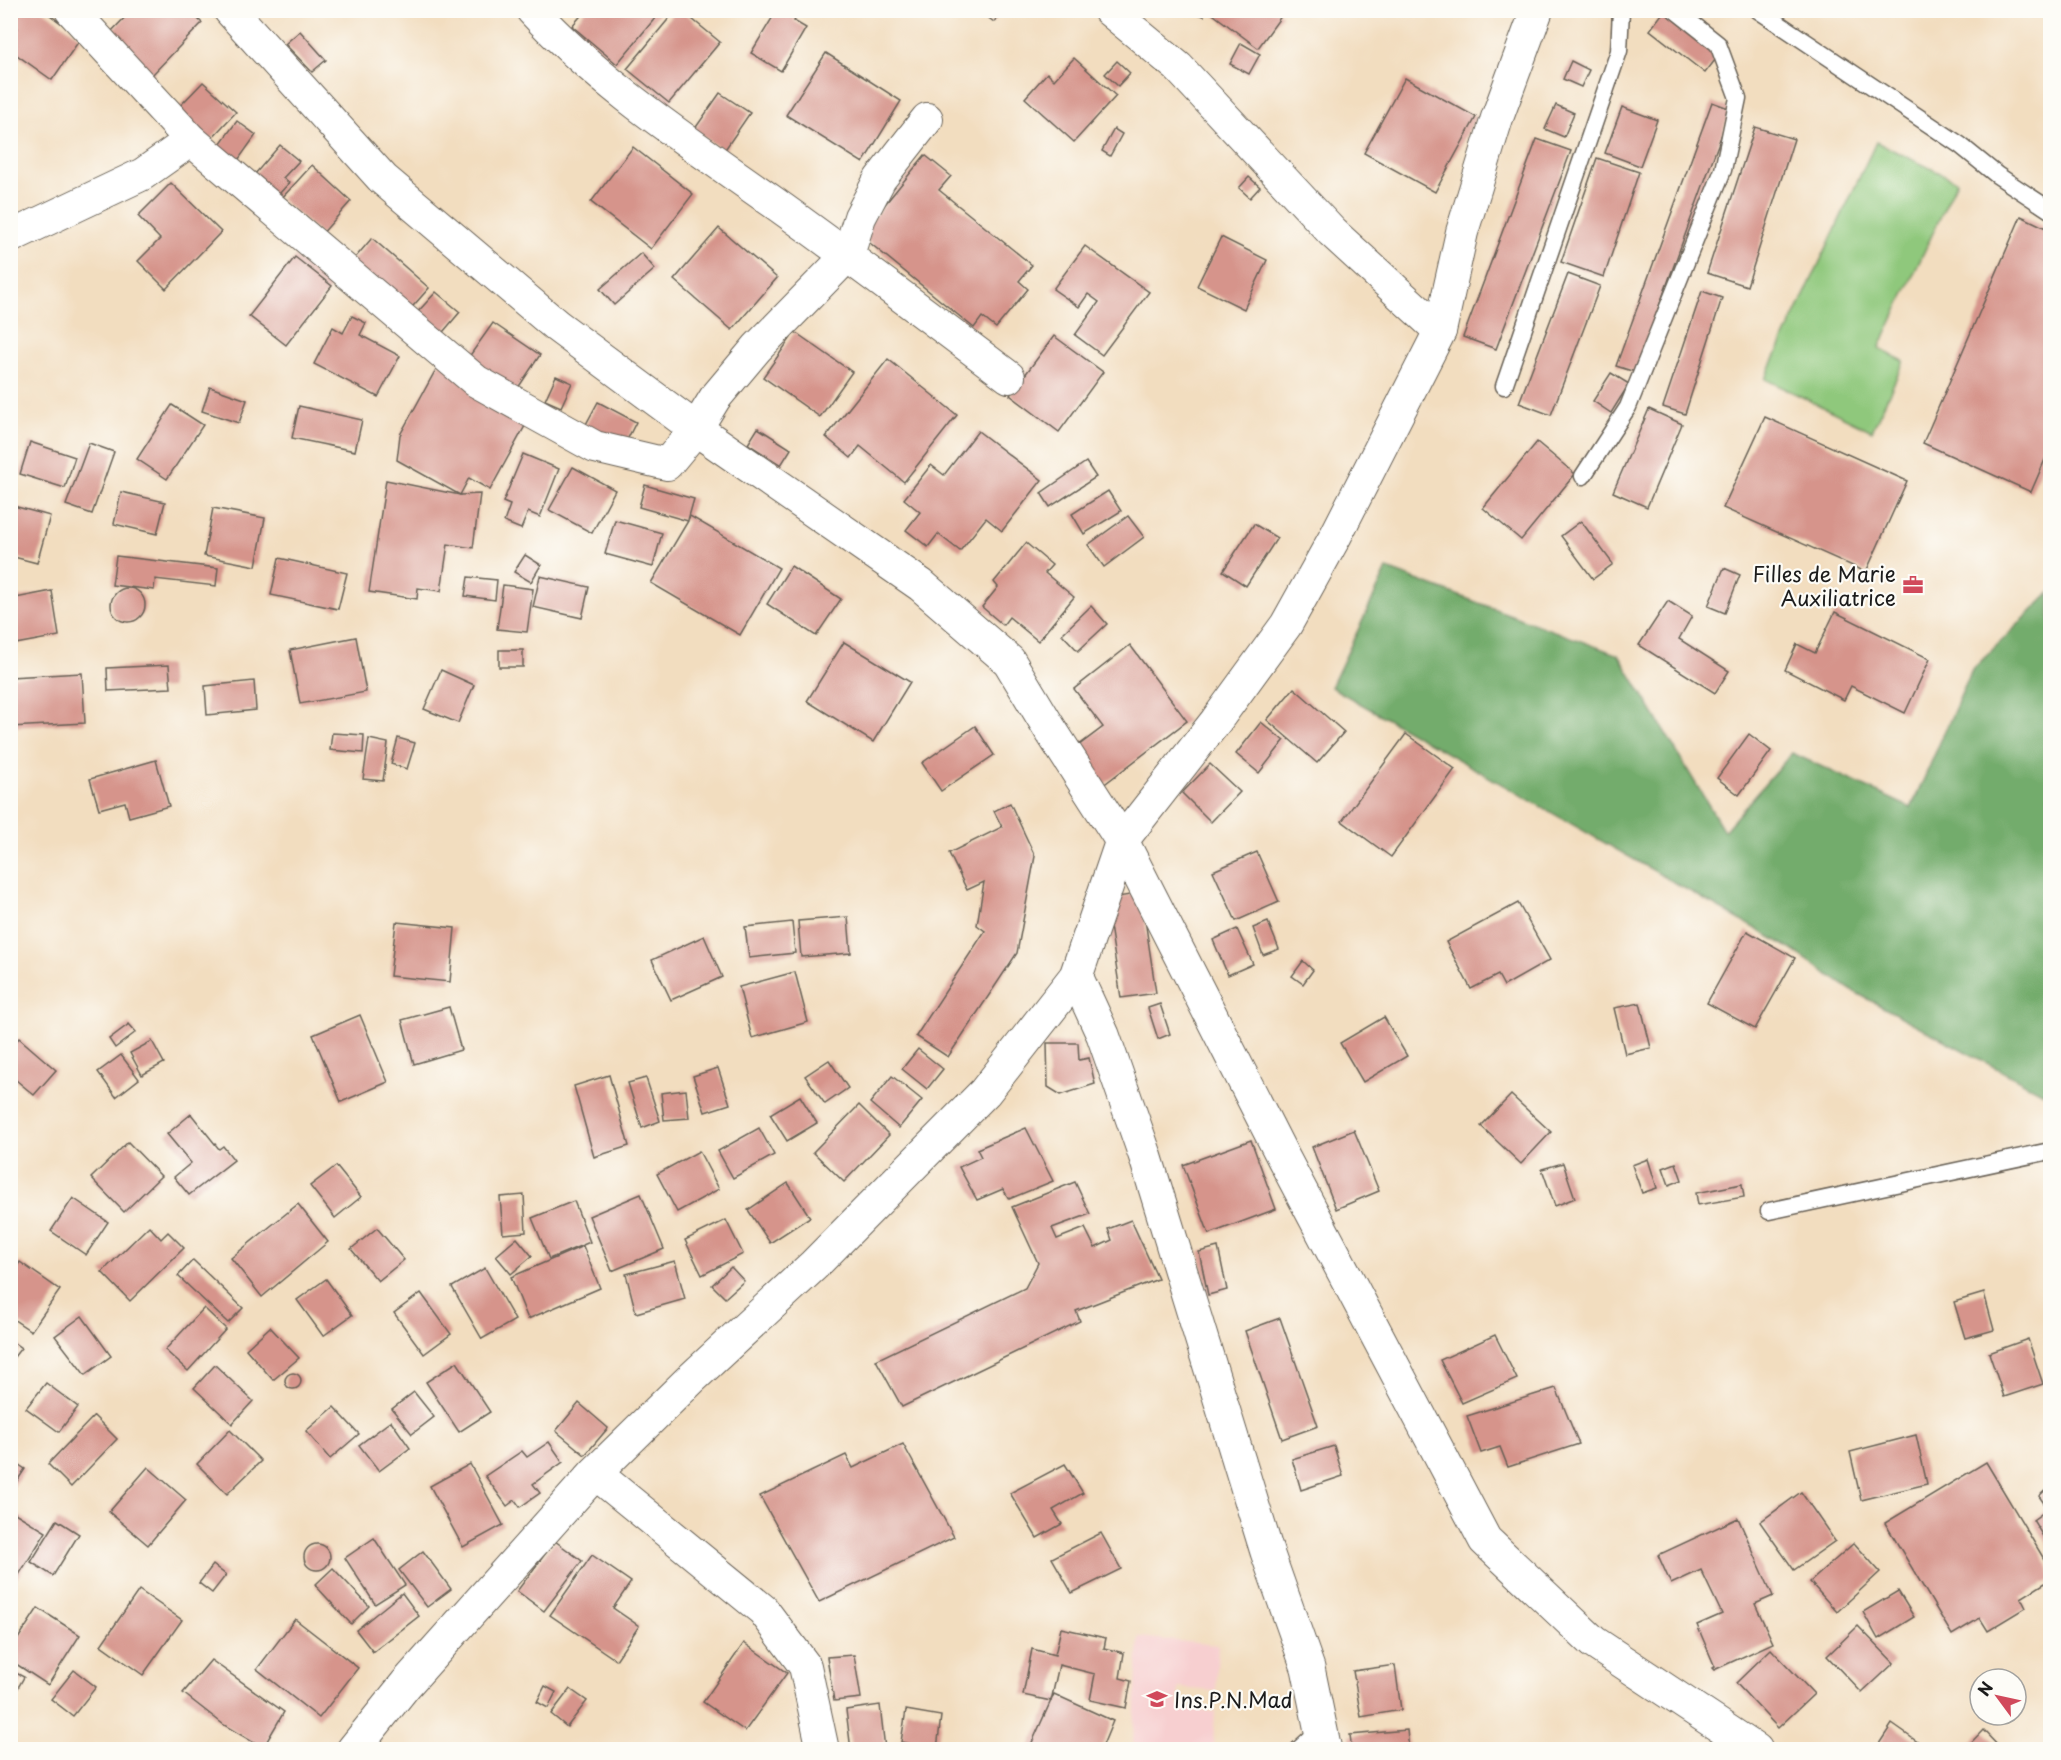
<svg xmlns="http://www.w3.org/2000/svg" width="2061" height="1760" viewBox="0 0 2061 1760" font-family="'Playpen Sans',sans-serif">
	<rect width="100%" height="100%" fill="#fdfcf7"/>
	<filter id="ink" filterUnits="userSpaceOnUse"><feTurbulence type="fractalNoise" baseFrequency=".0167" numOctaves="2"/><feDisplacementMap in="SourceGraphic" scale="12" xChannelSelector="R" yChannelSelector="G"/><feConvolveMatrix kernelMatrix="1 2 1 2 8 2 1 2 1" color-interpolation-filters="sRGB"/></filter>
	<filter id="wash" filterUnits="userSpaceOnUse"><feTurbulence type="fractalNoise" baseFrequency=".008" numOctaves="4" result="noise"/><feDisplacementMap in="SourceGraphic" scale="24" xChannelSelector="R" yChannelSelector="G"/><feGaussianBlur stdDeviation="1.35" result="paint"/><feColorMatrix in="noise" values="0 0 0 0 0 0 0 0 0 0 0 0 0 0 0 0 0 1.4 0 .05"/><feComposite in="paint" operator="in"/></filter>
	<g filter="url(#wash)">
		<rect width="100%" height="100%" fill="#f2ddbf"/>
		<path fill="#f7cfd0" d="M1139 1637 1218 1645 1216 1691 1179 1688 1178 1707 1215 1712 1213 1749H1183L1133 1744Z"/>
		<path fill="#8fc87c" stroke="#56724c" stroke-width="1.5" d="M1876 142 1957 181 1879 349 1904 361 1872 431 1765 379Z"/>
		<path fill="#73ac6c" stroke="#486444" stroke-width="1.5" d="M1387 569 1619 655 1724 831 1792 753 1911 808 1972 670 2050 593V1097L1851 990 1791 949 1331 687Z"/>
		<g id="blocks">
			<g fill="#d6948b">
				<path d="M10 10H43L81 38 52 80 10 50V38L17 28 10 23Z"/>
				<path d="M132 10H189L202 23 152 75 109 34Z"/>
				<path d="M586 10H660L661 11 617 64 572 26Z"/>
				<path d="M676 10H681L720 42 669 103 627 69Z"/>
				<path d="M777 10 800 11 794 21 806 28 781 71 751 53Z"/>
				<path d="M978 10H1002L994 22Z"/>
				<path d="M1186 10H1206L1204 16Z"/>
				<path d="M1212 10H1276L1282 15 1258 48 1210 12Z"/>
				<path d="M1665 10H1671L1722 51 1705 73 1650 30Z"/>
				<path d="M300 31 326 60 312 72 285 44Z"/>
				<path d="M1241 43 1260 54 1249 74 1230 64Z"/>
				<path d="M826 53 901 101 863 163 786 115Z"/>
				<path d="M1074 58 1116 96 1074 142 1025 98 1047 73 1054 80Z"/>
				<path d="M1117 61 1130 73 1118 86 1105 74Z"/>
				<path d="M1571 61 1589 70 1581 87 1563 79Z"/>
				<path d="M1405 78 1476 117 1435 192 1364 153Z"/>
				<path d="M203 82 236 112 209 141 176 110Z"/>
				<path d="M720 93 750 113 724 151 694 130Z"/>
				<path d="M1712 102 1731 109 1635 372 1616 366Z"/>
				<path d="M1556 105 1574 113 1564 137 1545 129Z"/>
				<path d="M1622 107 1657 120 1640 166 1605 153Z"/>
				<path d="M10 114 17 119 10 128Z"/>
				<path d="M237 121 256 135 236 163 217 148Z"/>
				<path d="M1755 127 1794 139 1747 286 1707 273Z"/>
				<path d="M1114 129 1122 134 1110 156 1102 151Z"/>
				<path d="M1537 139 1571 151 1496 349 1463 337Z"/>
				<path d="M280 145 299 161 283 178 289 183 269 205 254 175Z"/>
				<path d="M633 147 693 194 651 249 591 202Z"/>
				<path d="M925 155 951 176 939 190 1032 265 1019 281 1028 289 996 328 982 317 974 328 860 235Z"/>
				<path d="M1597 158 1639 172 1604 277 1561 262Z"/>
				<path d="M312 165 351 201 321 235 281 199Z"/>
				<path d="M1249 177 1260 187 1250 198 1239 188Z"/>
				<path d="M171 183 221 232 166 289 138 261 160 239 138 216Z"/>
				<path d="M2021 216 2050 230V448L2031 492 1923 443Z"/>
				<path d="M719 228 777 278 732 330 674 280Z"/>
				<path d="M1221 237 1267 260 1244 309 1197 286Z"/>
				<path d="M372 238 429 288 406 314 349 265Z"/>
				<path d="M1085 246 1149 292 1102 355 1075 335 1099 302 1088 294 1079 307 1053 289Z"/>
				<path d="M641 253 655 269 614 305 600 289Z"/>
				<path d="M295 257 332 286 286 345 249 316Z"/>
				<path d="M1568 274 1600 286 1551 415 1519 403Z"/>
				<path d="M1702 291 1722 298 1685 414 1663 407Z"/>
				<path d="M436 292 460 312 438 338 414 316Z"/>
				<path d="M352 316 366 323 360 335 400 356 378 397 314 364 333 327 343 333Z"/>
				<path d="M493 323 540 355 514 394 466 361Z"/>
				<path d="M795 332 852 372 820 417 763 377Z"/>
				<path d="M1054 336 1103 372 1059 432 1010 395Z"/>
				<path d="M888 359 957 415 904 482 860 446 851 458 826 437Z"/>
				<path d="M440 362 532 413 490 490 469 478 460 495 397 460 400 435Z"/>
				<path d="M1611 373 1629 384 1611 413 1593 401Z"/>
				<path d="M556 376 572 383 561 407 545 400Z"/>
				<path d="M210 387 247 400 239 423 202 411Z"/>
				<path d="M598 402 636 422 623 448 584 428Z"/>
				<path d="M172 405 203 425 167 479 137 459Z"/>
				<path d="M299 406 362 420 355 451 292 438Z"/>
				<path d="M1649 409 1682 424 1647 507 1613 492Z"/>
				<path d="M1765 417 1907 481 1866 572 1723 508Z"/>
				<path d="M758 428 791 449 781 465 748 444Z"/>
				<path d="M978 431 1042 480 1002 531 986 518 960 551 938 534 928 547 906 530 920 512 904 499 931 465 944 475Z"/>
				<path d="M30 442 75 457 65 488 20 474Z"/>
				<path d="M1537 442 1575 474 1521 540 1483 508Z"/>
				<path d="M89 443 114 452 92 514 66 505Z"/>
				<path d="M523 454 559 469 540 517 528 512 521 529 504 522 510 505 503 502Z"/>
				<path d="M10 456 16 458 10 471Z"/>
				<path d="M1086 462 1096 477 1050 507 1041 493Z"/>
				<path d="M573 467 615 490 592 533 549 510Z"/>
				<path d="M386 480 460 495 480 494 473 548 448 544 441 591 418 588 417 599 369 592Z"/>
				<path d="M645 485 694 499 688 520 690 516 779 568 740 635 651 583 688 521 639 507Z"/>
				<path d="M1108 491 1121 511 1084 534 1072 514Z"/>
				<path d="M121 492 165 502 157 534 114 524Z"/>
				<path d="M10 505 50 516 37 563 10 556Z"/>
				<path d="M213 508 265 518 256 566 204 556Z"/>
				<path d="M1128 516 1144 537 1104 567 1088 545Z"/>
				<path d="M615 520 662 533 653 567 605 554Z"/>
				<path d="M1581 521 1613 564 1593 579 1561 536Z"/>
				<path d="M1254 524 1277 538 1246 586 1223 571Z"/>
				<path d="M1026 543 1052 565 1045 573 1074 597 1038 641 1009 617 1003 625 982 607 998 587 994 582Z"/>
				<path d="M525 555 541 565 531 582 514 572Z"/>
				<path d="M116 556 218 568 216 586 155 579 154 590 112 585Z"/>
				<path d="M279 558 347 573 338 609 271 595Z"/>
				<path d="M791 566 841 599 816 636 767 604Z"/>
				<path d="M1724 568 1740 575 1725 613 1708 606Z"/>
				<path d="M540 576 589 587 582 618 533 607Z"/>
				<path d="M468 577 497 580 495 600 465 596Z"/>
				<path d="M503 585 533 589 527 632 497 629Z"/>
				<circle cx="128" cy="605" r="17"/>
				<path d="M52 591 59 636 10 645V599Z"/>
				<path d="M1668 601 1692 616 1679 639 1729 671 1715 693 1639 645Z"/>
				<path d="M1091 606 1107 624 1078 651 1062 634Z"/>
				<path d="M1835 612 1930 659 1905 713 1851 686 1844 700 1785 670 1797 644 1815 653Z"/>
				<path d="M356 637 366 692 300 704 290 650Z"/>
				<path d="M844 642 910 682 873 742 807 701Z"/>
				<path d="M1130 645 1187 721 1102 786 1074 749 1103 727 1074 689Z"/>
				<rect x="499" y="650" width="24" height="17"/>
				<path d="M169 665 171 688 108 691 107 668Z"/>
				<path d="M441 670 474 685 458 723 424 709Z"/>
				<path d="M82 673 85 723 10 727V677Z"/>
				<path d="M254 681 256 710 207 715 205 686Z"/>
				<path d="M1294 688 1344 732 1317 763 1267 720Z"/>
				<path d="M1261 722 1284 741 1259 773 1236 754Z"/>
				<path d="M975 726 994 755 941 791 922 763Z"/>
				<path d="M332 733 364 735 363 753 330 750Z"/>
				<path d="M1406 734 1455 769 1391 857 1342 821Z"/>
				<path d="M1749 734 1771 751 1739 795 1717 778Z"/>
				<path d="M398 738 415 743 407 769 391 764Z"/>
				<path d="M369 739 388 743 383 781 363 779Z"/>
				<path d="M156 760 169 806 129 817 125 802 99 809 90 779Z"/>
				<path d="M1210 764 1240 792 1211 822 1182 793Z"/>
				<path d="M1010 803 1035 856 1017 953 948 1057 916 1036 985 931 977 925 984 882 967 890 949 853 1002 827 994 811Z"/>
				<path d="M1257 852 1279 902 1236 921 1213 871Z"/>
				<path d="M1141 893 1156 993 1121 998 1106 899Z"/>
				<path d="M1518 903 1550 960 1504 986 1498 975 1471 989 1446 942Z"/>
				<path d="M848 917 851 953 801 957 798 921Z"/>
				<path d="M396 922 455 928 450 982 390 976Z"/>
				<path d="M792 922 795 953 749 958 745 927Z"/>
				<path d="M1268 922 1279 949 1263 955 1253 928Z"/>
				<path d="M1237 929 1253 964 1228 975 1213 940Z"/>
				<path d="M1747 931 1795 958 1755 1029 1707 1003Z"/>
				<path d="M704 936 722 977 671 1000 652 960Z"/>
				<path d="M1303 961 1313 970 1303 984 1292 976Z"/>
				<path d="M795 972 808 1022 752 1038 739 987Z"/>
				<path d="M1640 1003 1651 1048 1625 1054 1614 1008Z"/>
				<path d="M1160 1004 1170 1034 1158 1039 1148 1008Z"/>
				<path d="M449 1007 461 1050 414 1064 402 1020Z"/>
				<path d="M360 1015 388 1082 341 1102 313 1035Z"/>
				<path d="M1384 1017 1407 1056 1363 1082 1340 1043Z"/>
				<path d="M129 1024 136 1032 115 1048 109 1039Z"/>
				<path d="M19 1038 56 1070 34 1095 10 1075V1048Z"/>
				<path d="M152 1041 164 1063 142 1075 130 1053Z"/>
				<path d="M1047 1043H1078L1079 1060 1089 1058 1095 1084 1061 1095 1048 1087Z"/>
				<path d="M918 1049 943 1069 927 1089 902 1069Z"/>
				<path d="M121 1055 139 1079 116 1097 98 1072Z"/>
				<path d="M829 1060 848 1088 825 1104 805 1076Z"/>
				<path d="M718 1068 730 1104 705 1112 693 1076Z"/>
				<path d="M609 1075 629 1146 594 1157 574 1086Z"/>
				<path d="M892 1076 922 1100 899 1128 870 1103Z"/>
				<path d="M646 1078 660 1121 642 1128 628 1083Z"/>
				<path d="M686 1090 689 1118 664 1120 661 1093Z"/>
				<path d="M1511 1095 1551 1132 1521 1164 1481 1126Z"/>
				<path d="M800 1096 817 1123 787 1141 770 1114Z"/>
				<path d="M859 1105 889 1135 844 1182 813 1152Z"/>
				<path d="M191 1114 219 1149 223 1146 234 1160 189 1195 174 1177 191 1163 167 1134Z"/>
				<path d="M759 1128 774 1155 733 1178 718 1151Z"/>
				<path d="M1026 1128 1053 1181 1009 1199 1003 1189 977 1200 959 1167 981 1157 977 1149Z"/>
				<path d="M1354 1130 1379 1191 1336 1209 1312 1147Z"/>
				<path d="M1251 1140 1276 1209 1209 1234 1183 1165Z"/>
				<path d="M128 1142 161 1176 124 1212 91 1178Z"/>
				<path d="M699 1151 719 1189 677 1212 657 1174Z"/>
				<path d="M1648 1159 1657 1188 1642 1193 1632 1165Z"/>
				<path d="M1563 1163 1575 1198 1555 1206 1542 1169Z"/>
				<path d="M1676 1163 1682 1180 1669 1185 1663 1168Z"/>
				<path d="M336 1166 361 1197 335 1218 310 1186Z"/>
				<path d="M1075 1182 1090 1214 1052 1228 1057 1239 1085 1228 1095 1248 1112 1240 1108 1229 1131 1220 1158 1279 1076 1311 1080 1321 902 1407 876 1360 1025 1288 1038 1263 1012 1207Z"/>
				<path d="M788 1183 810 1217 770 1243 748 1210Z"/>
				<path d="M1742 1184 1744 1197 1698 1205 1696 1193Z"/>
				<path d="M641 1194 664 1249 612 1271 589 1216Z"/>
				<path d="M524 1195 526 1232 503 1234 500 1197Z"/>
				<path d="M73 1198 108 1222 86 1255 51 1231Z"/>
				<path d="M574 1201 590 1242 549 1259 532 1218Z"/>
				<path d="M298 1204 328 1242 262 1297 231 1258Z"/>
				<path d="M726 1220 743 1254 702 1275 685 1240Z"/>
				<path d="M149 1226 161 1239 168 1232 184 1248 130 1301 102 1272Z"/>
				<path d="M377 1228 404 1260 378 1281 351 1249Z"/>
				<path d="M517 1238 532 1256 511 1274 496 1256Z"/>
				<path d="M583 1246 600 1288 528 1319 511 1277Z"/>
				<path d="M1218 1247 1227 1290 1208 1295 1199 1252Z"/>
				<path d="M193 1260 243 1308 228 1323 178 1276Z"/>
				<path d="M675 1261 685 1299 636 1313 626 1274Z"/>
				<path d="M20 1262 60 1290 31 1331 10 1317V1276Z"/>
				<path d="M731 1267 744 1281 725 1298 712 1285Z"/>
				<path d="M485 1268 515 1320 482 1339 452 1287Z"/>
				<path d="M326 1279 352 1315 323 1336 297 1300Z"/>
				<path d="M421 1293 451 1334 424 1354 394 1313Z"/>
				<path d="M1984 1293 1994 1330 1965 1338 1954 1302Z"/>
				<path d="M204 1308 226 1329 188 1371 165 1350Z"/>
				<path d="M82 1316 111 1356 85 1375 55 1336Z"/>
				<path d="M1280 1318 1318 1426 1282 1439 1245 1331Z"/>
				<path d="M270 1327 299 1358 273 1380 246 1349Z"/>
				<path d="M1495 1335 1517 1379 1462 1403 1440 1360Z"/>
				<path d="M2028 1339 2043 1384 2004 1397 1989 1353Z"/>
				<path d="M10 1340 21 1348 10 1362Z"/>
				<path d="M457 1362 490 1412 459 1432 426 1382Z"/>
				<path d="M215 1365 253 1401 232 1424 194 1388Z"/>
				<circle cx="293" cy="1381" r="8"/>
				<path d="M46 1383 78 1407 59 1432 26 1408Z"/>
				<path d="M1556 1388 1579 1444 1508 1467 1500 1447 1481 1453 1467 1416Z"/>
				<path d="M414 1392 434 1417 412 1434 392 1409Z"/>
				<path d="M579 1403 608 1428 585 1455 556 1431Z"/>
				<path d="M334 1407 359 1434 330 1459 306 1431Z"/>
				<path d="M94 1416 117 1439 71 1487 48 1464Z"/>
				<path d="M391 1421 410 1448 379 1471 359 1445Z"/>
				<path d="M230 1430 261 1461 227 1494 197 1464Z"/>
				<path d="M1916 1435 1927 1484 1861 1500 1850 1452Z"/>
				<path d="M549 1442 563 1462 533 1484 540 1493 520 1507 515 1500 507 1506 485 1476 522 1451 527 1457Z"/>
				<path d="M903 1444 954 1537 819 1602 760 1496 846 1455 853 1468Z"/>
				<path d="M1334 1446 1343 1476 1301 1490 1292 1459Z"/>
				<path d="M10 1459 25 1469 10 1492Z"/>
				<path d="M1986 1462 2050 1569V1580L2021 1598 2026 1608 1988 1631 1980 1618 1952 1635 1885 1523Z"/>
				<path d="M470 1464 503 1525 463 1547 430 1486Z"/>
				<path d="M1065 1464 1083 1493 1053 1510 1062 1524 1037 1538 1010 1493Z"/>
				<path d="M148 1467 186 1500 148 1545 109 1512Z"/>
				<path d="M2050 1486V1548L2033 1520 2048 1509 2039 1496Z"/>
				<path d="M1801 1492 1835 1541 1794 1570 1760 1522Z"/>
				<path d="M10 1510 46 1532 10 1589Z"/>
				<path d="M1738 1518 1773 1596 1755 1604 1773 1643 1714 1670 1712 1668 1715 1667 1697 1625 1722 1614 1701 1570 1671 1584 1658 1555Z"/>
				<path d="M57 1520 79 1534 53 1576 31 1562Z"/>
				<path d="M1101 1533 1121 1569 1072 1593 1052 1558Z"/>
				<path d="M374 1538 405 1585 375 1604 345 1558Z"/>
				<path d="M555 1541 582 1561 544 1611 517 1591Z"/>
				<path d="M1854 1543 1880 1572 1837 1612 1810 1582Z"/>
				<circle cx="317" cy="1557" r="13"/>
				<path d="M423 1551 451 1589 427 1607 399 1570Z"/>
				<path d="M592 1555 631 1582 613 1608 639 1626 616 1660 550 1615Z"/>
				<path d="M213 1565 226 1575 212 1593 199 1583Z"/>
				<path d="M333 1568 369 1606 351 1624 315 1585Z"/>
				<path d="M139 1590 182 1620 143 1675 101 1645Z"/>
				<path d="M1898 1591 1914 1617 1878 1639 1863 1612Z"/>
				<path d="M402 1593 419 1616 373 1652 356 1630Z"/>
				<path d="M38 1608 80 1635 48 1685 10 1660V1651Z"/>
				<path d="M295 1619 358 1668 319 1718 257 1669Z"/>
				<path d="M1858 1626 1894 1663 1862 1693 1827 1656Z"/>
				<path d="M1061 1628 1106 1638 1104 1648 1124 1653 1120 1678 1131 1681 1126 1708 1090 1700 1095 1674 1059 1665 1051 1701 1023 1695 1032 1649 1055 1655Z"/>
				<path d="M744 1643 787 1673 745 1731 703 1702Z"/>
				<path d="M1771 1649 1814 1694 1778 1728 1736 1683Z"/>
				<path d="M854 1655 861 1698 834 1701 827 1657Z"/>
				<path d="M211 1660 284 1712 263 1748 224 1725 183 1693Z"/>
				<path d="M1395 1665 1401 1710 1361 1717 1353 1671Z"/>
				<path d="M10 1670 24 1677 15 1693 10 1691Z"/>
				<path d="M74 1670 96 1687 73 1716 51 1699Z"/>
				<path d="M545 1686 556 1692 548 1708 537 1702Z"/>
				<path d="M570 1689 587 1701 567 1727 551 1714Z"/>
				<path d="M1054 1694 1113 1721 1101 1750H1035L1030 1747Z"/>
				<path d="M880 1705 885 1749 851 1750 846 1710Z"/>
				<path d="M906 1710 941 1716 937 1749 901 1742Z"/>
				<path d="M1892 1724 1929 1750H1875Z"/>
				<path d="M1407 1730 1409 1750H1352L1350 1735Z"/>
				<path d="M1983 1730 2002 1750H1964Z"/>
			</g>
		</g>
	</g>
	<g filter="url(#ink)">
		<use href="#blocks" fill-opacity="0" stroke="#676055" stroke-width="1.5"/>
		<g fill="none" stroke-linecap="round" stroke-linejoin="round">
			<g stroke="#676055" stroke-width="19">
				<g id="lane">
					<path d="M1758 10 1960 145 1997 175 2050 210"/>
					<path d="M1504 386 1619 51 1621 10"/>
					<path d="M1583 476 1628 407 1723 170 1738 98 1718 44 1675 10"/>
					<path d="M1769 1211 2050 1151"/>
					<path d="M1298 1750 1321 1729"/>
				</g>
			</g>
			<g stroke="#676055" stroke-width="34">
				<g id="street">
					<path d="M71 10 191 140 476 381 595 447 667 464 696 429 715 398 757 348 848 255 860 217 880 179 927 119"/>
					<path d="M532 10C602 86 689 142 773 202 853 259 931 318 1009 377"/>
					<path d="M1109 10 1178 67 1332 232 1440 331"/>
					<path d="M10 237 143 174 191 140"/>
					<path d="M1122 841 1216 721 1286 625 1335 537 1440 331 1462 232 1497 118 1537 10"/>
					<path d="M595 1473 763 1610 805 1666 823 1750"/>
				</g>
			</g>
			<g stroke="#676055" stroke-width="35">
				<g id="secondary">
					<path d="M230 10 383 179 557 326 696 429 921 585 1009 661 1050 729 1122 841 1284 1159 1485 1540 1593 1642 1756 1750"/>
					<path d="M1076 976 1103 1035 1145 1155 1267 1552 1308 1668 1325 1750"/>
					<path d="M353 1750 406 1684 595 1473 691 1379 814 1265 985 1092 1076 976 1122 841"/>
				</g>
			</g>
			<use href="#lane" stroke="#fff" stroke-width="16"/>
			<use href="#street" stroke="#fff" stroke-width="32"/>
			<use href="#secondary" stroke="#fff" stroke-width="33"/>
		</g>
	</g>
	<defs>
		<g id="office-bare" transform="scale(1.62)"><path d="M-6-3h4V-5.5h4V-3h4V5H-6ZM-1-4.5V-3h2v-1.5ZM-6 0V1H6V0Z" fill="#d1495b" stroke="#fdfcf7" stroke-width="2.5" paint-order="stroke"/></g>
		<g id="university-bare" transform="scale(1.62)"><path d="M0-5L7-2L0 1L-7-2ZM-4 1L0 2.5L4 1V4Q0 6-4 4Z" fill="#d1495b" stroke="#fdfcf7" stroke-width="2.5" paint-order="stroke"/></g>
	</defs>
	<g fill-rule="evenodd">
		<use href="#office-bare" x="1913" y="585"/>
		<use href="#university-bare" x="1157" y="1699"/>
	</g>
	<g text-anchor="middle" dominant-baseline="central" stroke-width="4.5" stroke-linejoin="round" paint-order="stroke">
		<g font-size="21" fill="#1c1c1c" stroke="#fdfcf7" text-anchor="end">
			<text x="1896" y="573">Filles de Marie<tspan x="1896" dy="24">Auxiliatrice</tspan></text>
			<text x="1174" y="1699" text-anchor="start">Ins.P.N.Mad</text>
		</g>
	</g>
	<rect width="2061" height="1760" fill="none" stroke="#fdfcf7" stroke-width="36"/>
	<g transform="translate(1998 1697) rotate(303)"><circle r="28" fill="#fdfcf7" stroke="#a3a29f" stroke-width="1.5"/>
	<path d="M0-4.5L10 22L0 15L-10 22Z" fill="#d1495b"/>
	<text y="-9" font-size="16" font-weight="bold" text-anchor="middle" fill="#1c1c1c">N</text>
	</g>
</svg>
